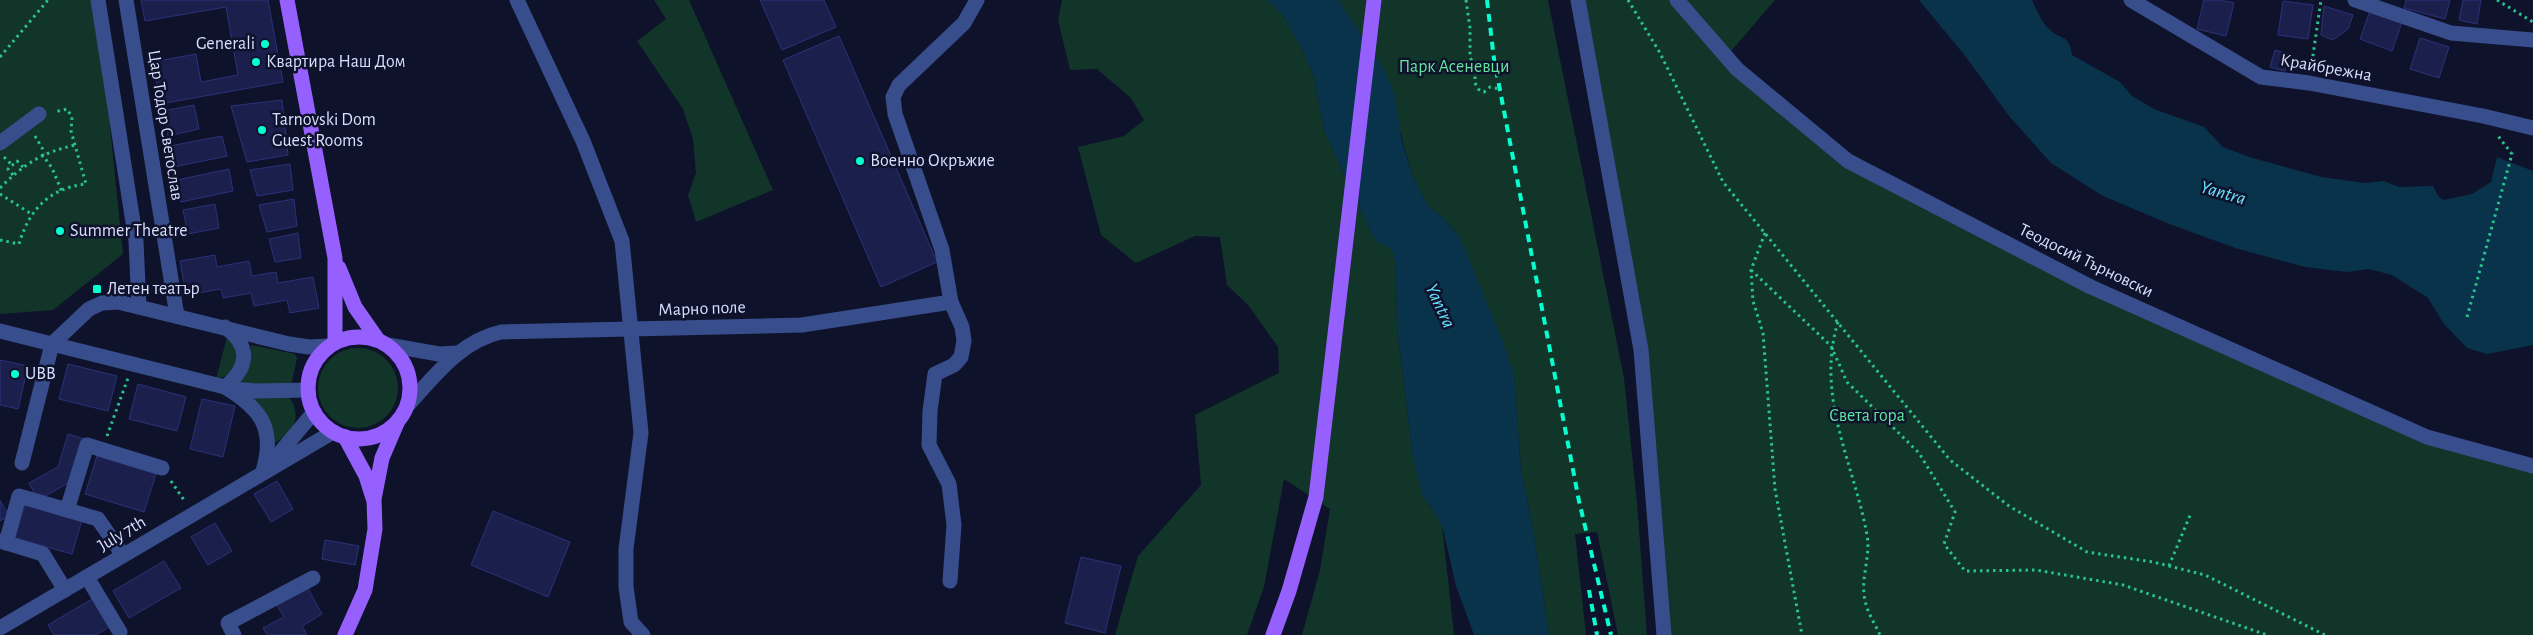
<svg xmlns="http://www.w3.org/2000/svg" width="2533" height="635" viewBox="0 0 2533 635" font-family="'Alegreya Sans',sans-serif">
	<rect width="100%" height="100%" fill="#0f122b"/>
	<g fill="#12352a">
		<path d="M0 0H97L123 254 53 310 0 314Z"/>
		<path d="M654 0H689L773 190 696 222 688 195 696 173 693 139 683 109 637 41 666 19Z"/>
		<path d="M1062 0H1267L1282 14 1300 45 1314 77 1325 133 1372 234 1378 243 1387 246 1393 252 1396 267 1397 327 1413 458 1429 506 1437 514 1442 525 1454 635H1302L1320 570 1330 509 1284 479 1264 587 1247 635H1115L1138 556 1201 485 1195 415 1279 373 1278 347 1248 305 1227 285 1220 237 1195 236 1136 263 1101 235 1078 147 1124 136 1144 120 1131 98 1097 69 1070 70 1058 20Z"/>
		<path d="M1338 0H1548L1624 378 1637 503 1647 635H1618L1597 532 1575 534 1586 635H1549L1534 536 1521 470 1514 375 1459 236 1444 219 1428 206 1412 175 1383 68Z"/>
		<path d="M1578 0H1775L1726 57 1848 161 2091 287 2427 437 2533 466V635H1664L1641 350Z"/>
		<path d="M227 337 232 341 239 360 229 375 216 379Z"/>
		<path d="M251 345 295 354 297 358 292 382 288 385 248 386 241 381 250 364Z"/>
		<circle cx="358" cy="388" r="40"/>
		<path d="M249 397 290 398C302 418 294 433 274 443Z"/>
	</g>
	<g fill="#08334b">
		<path d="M1267 0H1338L1383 68 1394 93 1401 137 1412 175 1428 206 1444 219 1459 236 1502 339 1514 375 1521 470 1534 536 1549 635H1474L1456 586 1442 525 1422 494 1413 458 1397 327 1396 267 1393 252 1387 246 1378 243 1372 234 1325 133 1314 77 1300 45 1282 14Z"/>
		<path d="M1919 0H2032C2036 9 2041 21 2048 28 2062 42 2068 32 2072 55L2120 82 2132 96 2154 109 2204 127 2223 147 2249 157 2321 177 2365 183 2384 181 2399 187 2433 186 2438 196 2443 200 2472 194 2491 182 2497 157 2533 171V345L2487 354 2467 348 2444 324 2428 298 2392 275 2369 269 2347 272 2305 267 2235 248 2167 223 2103 196 2051 163 2009 116 1966 57Z"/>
	</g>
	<g fill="#1a1f4c" stroke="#2b327a">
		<path d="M141 0H268L283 82 160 104 153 62 196 54 201 82 238 75 226 7 145 21Z"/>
		<path d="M760 0H824L836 27 782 50Z"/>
		<path d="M2204 0H2220L2234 3 2226 36 2197 29Z"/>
		<path d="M2406 0H2450L2445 19 2404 8Z"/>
		<path d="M2463 0H2481L2477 24 2459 20Z"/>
		<path d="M2283 1 2313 5 2308 39 2278 35Z"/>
		<path d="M2324 6 2353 15 2348 29 2333 40 2321 35Z"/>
		<path d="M2370 11 2402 22 2392 51 2360 39Z"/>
		<path d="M839 36 937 262 881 287 783 60Z"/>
		<path d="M2420 38 2449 47 2439 78 2410 69Z"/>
		<path d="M2275 50 2289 54 2285 71 2270 67Z"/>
		<path d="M282 100 288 155 247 162 231 106Z"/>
		<path d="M194 105 199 129 168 136 163 111Z"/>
		<path d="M222 136 227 156 174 167 170 146Z"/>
		<path d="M290 164 293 190 257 196 250 170Z"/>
		<path d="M229 169 233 191 181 202 177 180Z"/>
		<path d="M294 199 297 226 267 232 259 205Z"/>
		<path d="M215 204 219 228 188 234 183 210Z"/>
		<path d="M298 233 301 258 275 262 269 239Z"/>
		<path d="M215 255 217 267 249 261 252 276 276 272 278 283 313 277 319 308 290 313 287 300 254 306 251 293 223 298 221 289 186 295 180 261Z"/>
		<path d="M0 360 28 366 18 409 0 405Z"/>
		<path d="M68 364 117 376 108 411 59 399Z"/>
		<path d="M138 384 186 397 177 431 129 419Z"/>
		<path d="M202 399 235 406 223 457 190 449Z"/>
		<path d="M68 434 84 439 72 481 38 500 29 483 58 467Z"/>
		<path d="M97 456 156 474 144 512 85 494Z"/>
		<path d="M277 481 293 509 271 522 254 494Z"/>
		<path d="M0 500 9 516 0 521Z"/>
		<path d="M25 504 82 520 72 554 15 538Z"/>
		<path d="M493 511 570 542 548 597 471 565Z"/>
		<path d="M215 523 232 551 208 565 191 537Z"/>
		<path d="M325 540 359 546 355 565 322 559Z"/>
		<path d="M1081 557 1121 566 1105 633 1065 623Z"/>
		<path d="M164 561 181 588 129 618 113 591Z"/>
		<path d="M306 585 322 614 302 626 307 635H267L263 628 284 617 275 602Z"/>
		<path d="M92 599 109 627 96 635H54L48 625Z"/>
	</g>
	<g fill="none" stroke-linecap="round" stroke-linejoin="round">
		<g stroke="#2ac28d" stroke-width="3" stroke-dasharray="2.5 4" stroke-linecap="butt">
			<path d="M1466 0 1470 28V57L1475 67V83L1478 89 1484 92 1490 87 1500 89"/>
			<path d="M1628 0 1660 53 1723 182 1950 460 2009 506 2087 552 2153 562 2205 575 2325 635"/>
			<path d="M2497 0 2533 22"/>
			<path d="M0 57 48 0"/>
			<path d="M2311 69 2321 0"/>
			<path d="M35 136 45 153"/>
			<path d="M42 154 52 168 62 192"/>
			<path d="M4 157 12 165"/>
			<path d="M13 175 8 169 17 161 23 167"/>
			<path d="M0 188C24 164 41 153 75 145"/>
			<path d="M0 194 33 215"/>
			<path d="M1765 233 1751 270 1753 301 1763 333 1775 489 1802 635"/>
			<path d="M0 240 19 244C29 210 49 188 86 184L71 131 72 117 67 109 54 112"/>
			<path d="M1751 270 1831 346 1847 382 1919 453 1955 512 1944 544 1965 571 2036 570 2123 585 2267 635"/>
			<path d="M2467 317 2512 154 2498 136"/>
			<path d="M1838 322C1815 397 1854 463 1867 535 1871 556 1860 579 1865 600 1867 612 1875 624 1880 635"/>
			<path d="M107 436 128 378"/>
			<path d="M171 481 184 500"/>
			<path d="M2169 566 2191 513"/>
		</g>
		<g stroke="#384d8c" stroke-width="15">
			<path d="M98 0 136 241 139 307"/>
			<path d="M126 0 177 316"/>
			<path d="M517 0 583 141 622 241 641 433 626 549V587L631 622 643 635"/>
			<path d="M1578 0 1641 350 1664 635"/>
			<path d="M1677 0 1737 69 1848 161 2091 287 2427 437 2533 466"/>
			<path d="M2131 0 2261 77 2309 83 2483 116 2533 128"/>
			<path d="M2355 0 2451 33 2533 40"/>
			<path d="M0 143 39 114"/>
			<path d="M0 331 225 387C249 367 251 346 225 327"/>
			<path d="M388 345 439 354 457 353"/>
			<path d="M225 387C260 408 276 428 263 471"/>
			<path d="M234 389 255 391 308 390"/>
			<path d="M407 406C434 377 460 341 501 332L802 325 951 302"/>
			<path d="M273 461 314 412"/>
			<path d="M22 463 52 344 89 309 102 303 118 302 289 344 309 347 329 346"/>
			<path d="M0 541 43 554 65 590"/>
			<path d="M6 543 19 496 67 510"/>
			<path d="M123 555 98 519 67 510 87 445 162 468"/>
			<path d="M87 577 120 632"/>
			<path d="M950 581 954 525 949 484 929 445 930 411 935 374 954 365 961 357 964 341 962 327 951 302 942 250 895 114 893 97 899 85 964 23 977 0"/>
			<path d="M0 628 333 432"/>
			<path d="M234 635 228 623 313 578"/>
		</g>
		<g stroke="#9660ff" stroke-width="15">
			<path d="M287 0 335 258V342"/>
			<path d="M339 268 355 307 378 340"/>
			<circle cx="359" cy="388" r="51"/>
			<path d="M345 437 366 476 373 498"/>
			<path d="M345 635 365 590 375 529 374 499 382 458 397 423"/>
			<path d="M1273 635 1289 591 1316 497 1374 0"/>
		</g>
		<g stroke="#05ffd1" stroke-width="4" stroke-dasharray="8 6" stroke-linecap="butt">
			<path d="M1487 0 1494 59 1579 501 1611 635"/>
			<path d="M1589 590 1597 635"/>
		</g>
	</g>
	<g fill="#05ffd1" stroke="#0f122b" stroke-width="2">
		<circle cx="265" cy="44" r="5"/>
		<circle cx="256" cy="62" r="5"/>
		<circle cx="262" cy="130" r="5"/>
		<circle cx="860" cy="161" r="5"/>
		<circle cx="60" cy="231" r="5"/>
		<rect x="92" y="284" width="10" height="10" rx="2.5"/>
		<circle cx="15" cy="374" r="5"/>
	</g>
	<g text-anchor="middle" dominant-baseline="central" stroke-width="5" stroke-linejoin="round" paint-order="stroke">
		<g font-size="18" fill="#d9dfff" stroke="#0f122b" text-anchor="start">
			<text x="255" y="44" text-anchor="end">Generali</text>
			<text x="266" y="62">Квартира Наш Дом</text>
			<text x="272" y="120">Tarnovski Dom<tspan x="272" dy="21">Guest Rooms</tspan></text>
			<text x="870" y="161">Военно Окръжие</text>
			<text x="70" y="231">Summer Theatre</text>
			<text x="107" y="289">Летен театър</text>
			<text x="25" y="374">UBB</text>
		</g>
		<g font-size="18" fill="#5ee69d" stroke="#0f122b">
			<text x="1454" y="67">Парк Асеневци</text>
			<text x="1867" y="416">Света гора</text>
		</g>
		<g font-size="18" fill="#d9dfff" stroke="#0f122b">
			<text transform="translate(2326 68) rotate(10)">Крайбрежна</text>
			<text transform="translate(165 125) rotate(81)">Цар Тодор Светослав</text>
			<text transform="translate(2086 261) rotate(26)">Теодосий Търновски</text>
			<text transform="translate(702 309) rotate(-2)">Марно поле</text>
			<text transform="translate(122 534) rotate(-31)">July 7th</text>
		</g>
		<g font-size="19" font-style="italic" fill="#67e4ff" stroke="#0f122b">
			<text transform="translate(2223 193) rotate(16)">Yantra</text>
			<text transform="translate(1440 306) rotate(65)">Yantra</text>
		</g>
	</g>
</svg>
